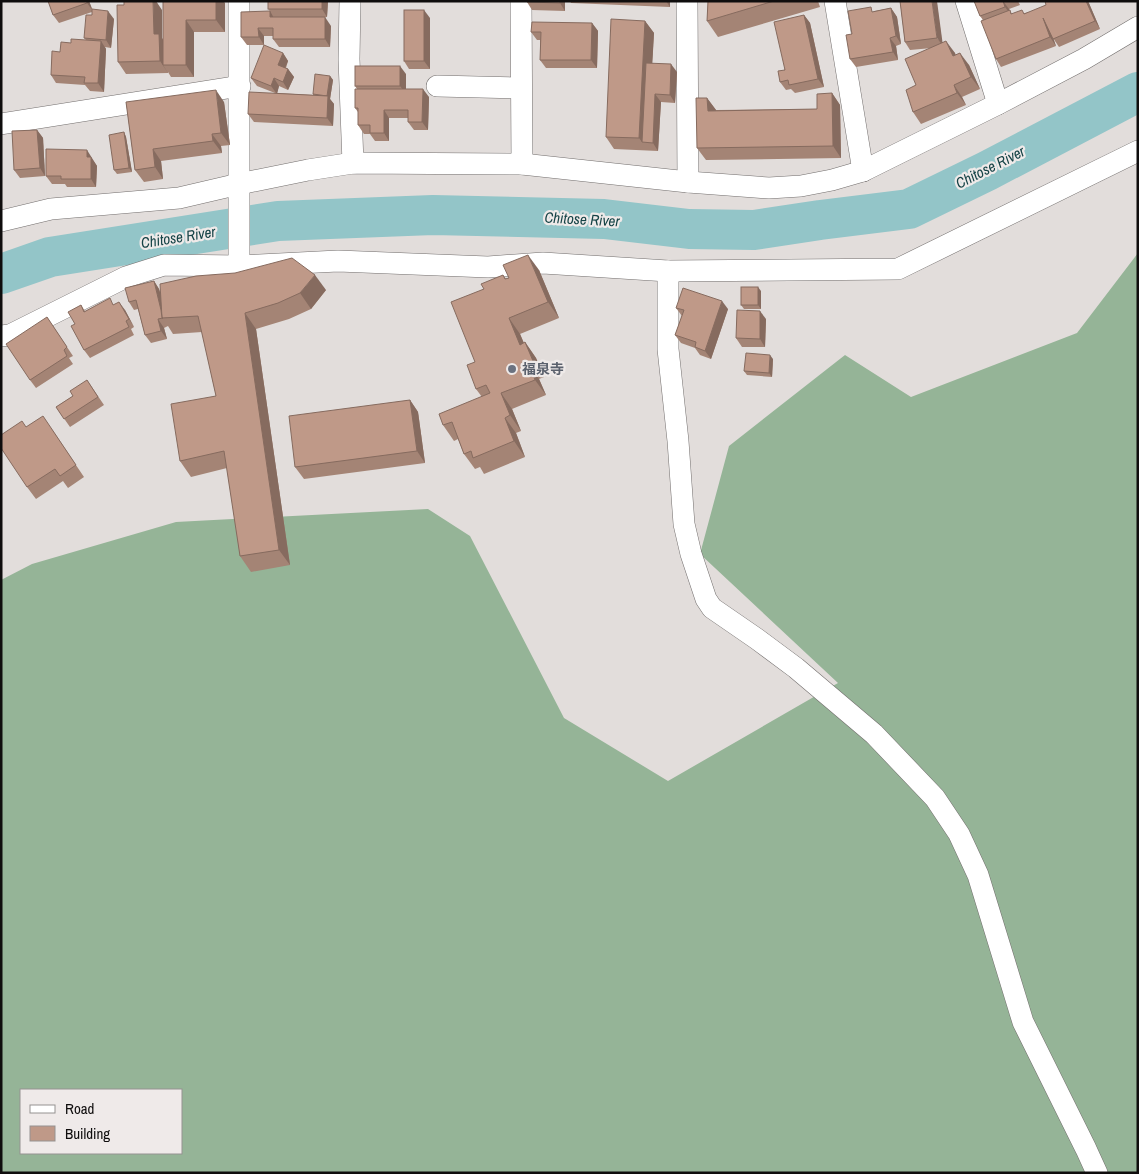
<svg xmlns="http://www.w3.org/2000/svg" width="1139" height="1174" viewBox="0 0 1139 1174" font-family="'Archivo Narrow','Noto Sans JP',sans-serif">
	<rect width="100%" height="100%" fill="#e2dddb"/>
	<path fill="#95b497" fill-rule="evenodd" d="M1138 253V1173H1V580L32 564 176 522 428 509 470 536 564 718 668 781 838 683 700 554 729 446 845 355 911 397 1077 333ZM21 1090H181V1153H21Z"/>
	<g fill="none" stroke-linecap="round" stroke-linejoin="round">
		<path stroke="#93c5c8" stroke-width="40" d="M1 274 50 257 278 221 433 215 604 219 689 229 754 230 820 220 909 209 987 171 1138 92"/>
		<g stroke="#726e6d" stroke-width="22">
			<g id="minor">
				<path d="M239 1V266"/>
				<path d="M350 1 349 59 353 163"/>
				<path d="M521 1 522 164"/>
				<path d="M687 1 688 182"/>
				<path d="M835 1 863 171"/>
				<path d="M966 1 998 104"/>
				<path d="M437 86 521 88"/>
				<path d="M1 124 240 86"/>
				<path d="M1 221 51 209 179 198 239 184 308 170 353 163 522 164 688 182 769 188 801 186 832 180 863 171 998 104 1084 59 1138 27"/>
				<path d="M668 271V349L678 441 684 524 691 554 706 599 712 608 757 639 796 668 874 734 935 798 959 834 978 875 1023 1022 1086 1149 1097 1173"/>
				<path d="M1 336 10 335 126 277 164 265 239 266 338 261 488 267 543 263 668 271 898 269 1138 151"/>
			</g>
		</g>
		<use href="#minor" stroke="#fff" stroke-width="21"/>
	</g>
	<g fill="#a48475">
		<path d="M48 1H89L92 10 114 19 111 48 105 47 106 49 104 92 90 91 85 85 56 83 51 75 60 52 71 43 86 40 84 38 92 15V12L59 23 53 15Z"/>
		<path d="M163 1H223L225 3V32H194V77H171L168 72V73L126 74 118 62 162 10V38L163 40Z"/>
		<path d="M268 1H328L327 17H273L331 26 330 47H279L273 39V36H264V45H247L241 37 270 11 268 9Z"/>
		<path d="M565 1V11L532 10 527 2Z"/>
		<path d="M570 1H670V7L571 3Z"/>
		<path d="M708 1H818L820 7 718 37 707 21Z"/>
		<path d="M900 1 942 43 955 53V55L969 65 980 89 962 97 966 105 921 124 913 112 916 85 932 48 910 50 905 42Z"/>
		<path d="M974 1H1018L1020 5 1009 9 1012 14 1025 13 1088 1 1100 29 1059 47 1053 38 1056 46 1001 67 996 59 983 20 980 16Z"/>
		<path d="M891 8 897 17 901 44 896 46 898 60 856 67 850 59 852 34 875 11Z"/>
		<path d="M804 15 810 23 824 87 795 93 791 89 786 90 780 82Z"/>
		<path d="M430 18V69H409L404 61Z"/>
		<path d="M645 21 654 33 652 63 677 72 675 103 661 102 658 151 614 149 606 137Z"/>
		<path d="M592 23 598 31 597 68H546L540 60V40H537L531 32Z"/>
		<path d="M283 53 288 61 286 68 288 69 294 77 288 90 279 86 277 93 313 95V94L330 76 333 80 330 99 334 104 333 126 254 122 248 114 275 93 257 86 251 78Z"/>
		<path d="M406 74V89L429 97 428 130H414L408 122V118H389V141H375L370 134H364L358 125V112L355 108 357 89 355 86Z"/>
		<path d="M832 93 840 105 841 158 706 160 697 148 707 98 716 110 817 109Z"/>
		<path d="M126 102H224L230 145 221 146 222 153 161 161 163 179 144 182 135 170Z"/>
		<path d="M37 130 43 138 45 176 20 178 14 170Z"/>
		<path d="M124 132 126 137 132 172 117 174 114 170Z"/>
		<path d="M92 158V159L97 166 96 187H67L65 184H52L46 176Z"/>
		<path d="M539 270 559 318 520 334 524 343 525 342 536 358 544 377 539 379 546 395 512 409 521 431 516 433 525 457 484 474 480 467 475 469 464 454 458 439 454 441 443 425 482 397 476 389 475 362 484 289 503 275 506 279Z"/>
		<path d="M154 281 159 289 160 292 326 290 311 309 289 319 256 329 290 565 251 572 240 556 227 468 191 477 180 461 216 396 202 332 173 334 168 326 164 328 167 339 151 343 145 335 138 309 134 310 129 302Z"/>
		<path d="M761 291V309H744L741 305Z"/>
		<path d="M81 305 85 311 114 305 125 310 134 327 131 329 134 335 90 358 84 350 75 324Z"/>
		<path d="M676 308 728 309 711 359 700 355 695 348 681 343 675 335 682 316Z"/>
		<path d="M47 317 73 356 69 358 73 364 36 388 30 380Z"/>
		<path d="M766 319 765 347H742L736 338Z"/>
		<path d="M773 359 772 377 747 375 744 371Z"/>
		<path d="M87 380 104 405 70 427 56 407 73 396Z"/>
		<path d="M410 400 418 412 425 463 304 479 295 467Z"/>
		<path d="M26 427 51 428 84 477 68 488 63 481 36 499 27 487Z"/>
	</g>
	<g fill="#866b5f">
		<path d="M87 1H89L93 11 87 3Z"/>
		<path d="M153 1H156L162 10V38L167 46 163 65 168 73 160 61 154 34Z"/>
		<path d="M216 1H223L225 3V32L216 20Z"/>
		<path d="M322 1H328L327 17 322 9Z"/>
		<path d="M560 1H565V11L560 3Z"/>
		<path d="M666 1H670V7Z"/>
		<path d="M932 1H937L943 46 937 38Z"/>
		<path d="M1003 1 1009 9 1011 15 1005 7Z"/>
		<path d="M1086 1H1088L1100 29 1095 21Z"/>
		<path d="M891 8 897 17 901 44 896 36Z"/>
		<path d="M424 10 430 18V69L424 61Z"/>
		<path d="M108 11 114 19 111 48 106 40Z"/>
		<path d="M270 11 275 20 270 17Z"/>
		<path d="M804 15 810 23 824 87 818 79Z"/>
		<path d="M325 17 331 26 330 47 325 39Z"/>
		<path d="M1043 18 1049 26 1056 46 1050 37Z"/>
		<path d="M186 20 194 32V77L186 65Z"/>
		<path d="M645 21 654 33 648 142H642L639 138Z"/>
		<path d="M592 23 598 31 597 68 591 60Z"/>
		<path d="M258 28 264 36V45L259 37Z"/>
		<path d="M890 38 896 46 898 60 893 52Z"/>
		<path d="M101 41 106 49 104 92 98 83Z"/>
		<path d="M946 41 955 53 961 68 953 56Z"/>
		<path d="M283 53 288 61 283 73 278 65Z"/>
		<path d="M960 53 969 65 980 89 971 77Z"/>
		<path d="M671 64 677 72 675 103 670 95Z"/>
		<path d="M400 66 406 74V94L400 86Z"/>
		<path d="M288 69 294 77 288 90 283 82Z"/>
		<path d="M330 76 333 80 330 99 334 104 333 126 327 118V96Z"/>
		<path d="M274 78 279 86 277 94 271 86Z"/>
		<path d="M954 85 962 97 966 105 957 93Z"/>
		<path d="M423 89 429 97 428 130 422 122Z"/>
		<path d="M216 90 224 102 230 145 221 133Z"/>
		<path d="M832 93 840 105 841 158 833 146Z"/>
		<path d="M655 94 661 102 658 151 653 143Z"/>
		<path d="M707 98 716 110V123L708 111Z"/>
		<path d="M384 110 389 118V141L384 133Z"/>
		<path d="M37 130 43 138 45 176 40 168Z"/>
		<path d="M124 132 126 137 132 172 129 168Z"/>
		<path d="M212 134 221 146 222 153 213 141Z"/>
		<path d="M153 149 161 161 163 179 155 167Z"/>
		<path d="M87 150 97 166 96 187 91 179 87 157Z"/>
		<path d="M528 255 539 270 559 318 548 302Z"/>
		<path d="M315 275 326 290 311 309 300 293Z"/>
		<path d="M154 281 159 289 167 318H163Z"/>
		<path d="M758 287 761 291V309L758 305Z"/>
		<path d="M722 301 728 309 711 359 705 351Z"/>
		<path d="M119 302 125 310 134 327 129 319Z"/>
		<path d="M760 311 766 319 765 347 760 339Z"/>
		<path d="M245 313 256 329 290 565 279 550Z"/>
		<path d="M509 318 520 334 531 361 520 345Z"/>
		<path d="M158 319 164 328 167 339 161 331Z"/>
		<path d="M525 342 536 358 544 377 533 361Z"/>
		<path d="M770 355 773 359 772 377 769 373Z"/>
		<path d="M528 363 539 379 546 395 535 380Z"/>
		<path d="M501 393 512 409 521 431 510 415Z"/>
		<path d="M410 400 418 412 425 463 417 451Z"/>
		<path d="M505 418 516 433 525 457 514 441Z"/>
	</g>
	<g fill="#bf9988" stroke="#866b5f">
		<path d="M48 1H87V3L53 15Z"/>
		<path d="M124 1H153L154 34H159L160 61 118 62 117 5H124Z"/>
		<path d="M163 1H216V20H186V65H163Z"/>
		<rect x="268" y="1" width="54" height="8"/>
		<path d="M527 1H560V3L527 2Z"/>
		<path d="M708 1H774L707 21Z"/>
		<path d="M900 1H932L937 38 905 42Z"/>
		<path d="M974 1H1003L1005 7 980 16Z"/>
		<path d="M1045 1H1086L1095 21 1053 39 1043 18 1050 37 996 59 981 21 1010 10 1011 14 1022 10 1024 14 1046 5Z"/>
		<path d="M871 7 872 12 891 8 896 36 890 38 893 52 850 59 846 35 852 34 848 11Z"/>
		<path d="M92 9 108 11 106 40 84 38 86 15H92Z"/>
		<rect x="404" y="10" width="20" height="51"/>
		<path d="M270 11V17H325V39H273V28H258L259 37H241V12Z"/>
		<path d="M804 15 818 79 789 85 788 80 780 82 778 71 785 70 774 22Z"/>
		<path d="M611 19 645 21 639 138 606 137Z"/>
		<path d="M532 22 592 23 591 60H540L541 32H531Z"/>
		<path d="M71 39 101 41 98 83H84L85 77 51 75 52 51 60 52 61 42 71 43Z"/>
		<path d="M946 41 953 56 960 53 971 77 954 85 957 93 913 112 906 90 916 85 905 59Z"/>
		<path d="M264 45 283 53 278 65 288 69 283 82 274 78 271 86 251 78Z"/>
		<path d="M646 63 671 64 670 95 655 94 653 143 642 142Z"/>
		<rect x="355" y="66" width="45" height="20"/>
		<path d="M315 74 330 76 327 96 313 94Z"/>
		<path d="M355 89H423L422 122H408V110H384V133H370V125H358V108H355Z"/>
		<path d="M216 90 221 133 212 134 213 141 153 149 155 167 135 170 126 102Z"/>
		<path d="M249 92 328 96 327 118 248 114Z"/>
		<path d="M832 93 833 146 697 148 696 98H707L708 111 817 109V94Z"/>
		<path d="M37 130 40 168 14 170 12 131Z"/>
		<path d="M124 132 129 168 114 170 109 135Z"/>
		<path d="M46 149 87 150V157H91V179H61V176H46Z"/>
		<path d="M528 255 548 302 509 318 520 345 525 342 533 361 528 363 535 380 501 393 510 415 505 418 514 441 473 458 471 451 464 454 452 422 443 425 439 414 490 393 486 385 476 389 467 365 475 362 451 302 484 289 481 284 503 275 505 279 509 278 503 265Z"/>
		<path d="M292 258 315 275 300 293 278 303 245 313 279 550 240 556 224 451 180 461 171 404 216 396 198 316 162 318 160 284 196 276 235 273Z"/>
		<path d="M154 281 161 310 162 318H163L158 319 161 331 145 335 136 300 129 302 125 288Z"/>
		<rect x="741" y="287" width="17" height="18"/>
		<path d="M683 288 722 301 705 351 695 347 696 342 675 335 684 310 676 308Z"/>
		<path d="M110 298 113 305 119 302 129 319 126 321 129 327 84 350 71 326 75 324 68 312 81 305 84 312Z"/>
		<path d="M737 310 760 311V339L736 338Z"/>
		<path d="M47 317 67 347 64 350 67 356 30 380 6 344Z"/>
		<path d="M746 353 770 355 769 373 744 371Z"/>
		<path d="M87 380 98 397 64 419 56 407 73 396 70 391Z"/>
		<path d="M410 400 417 451 295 467 289 416Z"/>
		<path d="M43 416 76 465 60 476 55 469 27 487 1 448V435L22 421 26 427Z"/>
	</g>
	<circle fill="#6b7280" stroke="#efeae9" stroke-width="2" cx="512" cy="369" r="5"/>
	<g text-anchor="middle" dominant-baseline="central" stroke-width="4.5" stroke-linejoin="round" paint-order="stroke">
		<g font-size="14" font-weight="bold" fill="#5b616d" stroke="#efeae9" text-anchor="start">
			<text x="522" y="369">福泉寺</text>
		</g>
		<g font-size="15" font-style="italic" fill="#154346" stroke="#efeae9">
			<text transform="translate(990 167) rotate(-27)">Chitose River</text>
			<text transform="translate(582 219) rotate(3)">Chitose River</text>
			<text transform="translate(178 237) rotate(-9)">Chitose River</text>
		</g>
	</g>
	<rect width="1139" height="1174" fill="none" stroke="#0f0d0d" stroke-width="5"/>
	<rect x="20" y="1089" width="162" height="65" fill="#efeae9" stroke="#959291"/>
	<rect x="30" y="1105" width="25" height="8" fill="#ffffff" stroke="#959291"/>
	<text x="65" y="1114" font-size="15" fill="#0f0d0d">Road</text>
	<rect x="30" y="1126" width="25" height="15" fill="#bf9988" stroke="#959291"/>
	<text x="65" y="1139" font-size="15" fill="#0f0d0d">Building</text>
</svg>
